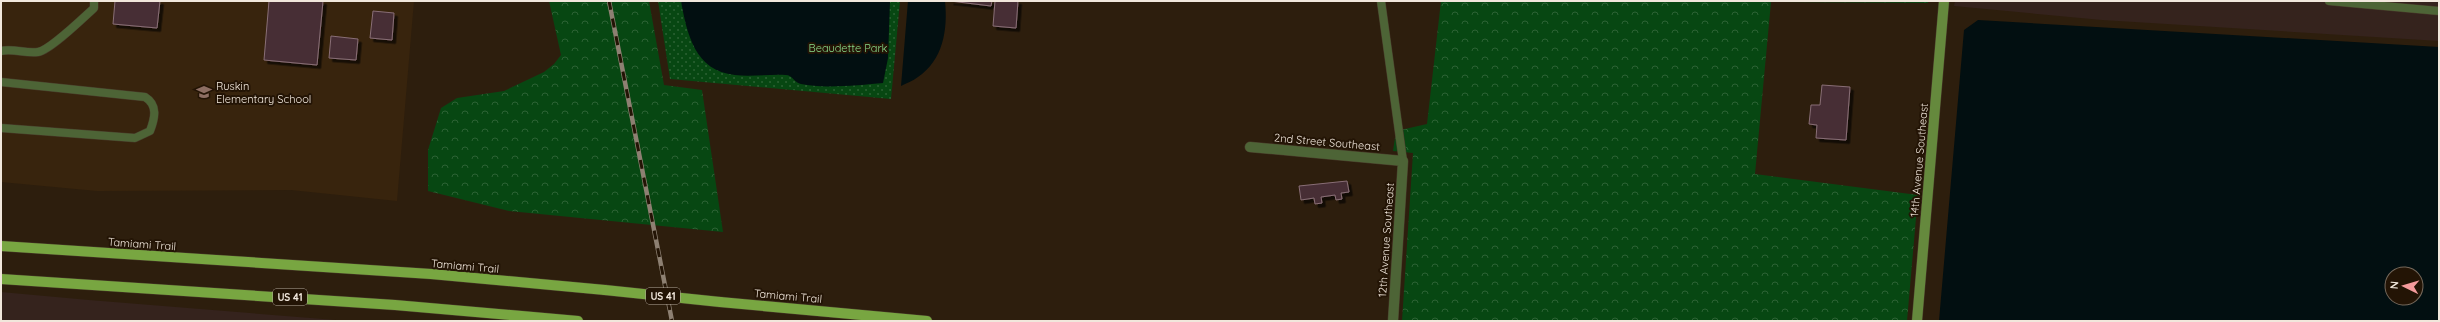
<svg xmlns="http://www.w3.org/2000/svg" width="2440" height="322" viewBox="0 0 2440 322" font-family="Quicksand,sans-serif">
	<defs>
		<pattern id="grass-dots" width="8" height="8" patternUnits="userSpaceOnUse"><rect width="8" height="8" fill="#074712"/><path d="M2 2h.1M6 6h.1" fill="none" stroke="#2c6234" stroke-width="1.8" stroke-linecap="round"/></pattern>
		<pattern id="forest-crowns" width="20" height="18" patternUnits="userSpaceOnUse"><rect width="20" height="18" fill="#074712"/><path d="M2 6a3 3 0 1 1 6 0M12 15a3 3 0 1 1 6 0" fill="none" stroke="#2c6234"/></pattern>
		<filter id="shadow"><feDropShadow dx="3.5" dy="3.5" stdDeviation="0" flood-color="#0009"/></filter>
	</defs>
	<rect width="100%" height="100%" fill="#2d1e0d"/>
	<g fill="#35231d">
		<path d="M1955 1H2439V41L2102 20 1954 6Z"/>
		<path d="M1 292 89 300 348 321H1Z"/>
	</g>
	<path fill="#38240d" d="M1 1H414L397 201 291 190 97 191 1 182Z"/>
	<path fill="url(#grass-dots)" d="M658 1H900L891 99 670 79Z"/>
	<g fill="url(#forest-crowns)">
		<path d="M549 1H649L664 85 702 90 723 232 509 211 428 191V150L441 108 457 98 504 91 544 72 554 64 561 55Z"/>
		<path d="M1441 1H1928V3L1771 2 1755 174 1918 195 1907 321H1402L1413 153 1393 151 1396 131 1427 124Z"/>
	</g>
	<g fill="#020f11" fill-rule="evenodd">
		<path d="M681 1H890L888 58 883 83C860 85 823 89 801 84 795 83 792 75 786 75 769 74 751 77 735 75 695 71 687 34 681 1Z"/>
		<path d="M908 1H945C948 30 943 60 918 77 913 81 906 83 901 86Z"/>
		<path d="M1978 20 2439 47V321H1939L1964 30ZM2392 274H2416V298H2392Z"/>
	</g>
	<g fill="#462f36" stroke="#896e76" filter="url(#shadow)">
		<path d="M115 1H160L157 28 113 24Z"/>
		<path d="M269 1H323L317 65 264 60Z"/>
		<path d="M950 1H1018L1016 28 993 26 995 1H992L991 6Z"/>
		<path d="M373 11 394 13 392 40 370 38Z"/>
		<path d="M331 36 358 39 356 60 329 58Z"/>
		<path d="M1822 85 1850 87 1846 140 1816 138 1817 125 1809 124 1811 105H1820Z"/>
		<path d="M1347 181 1349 192 1341 193 1342 199 1336 200 1335 195 1321 197 1322 203 1315 204 1314 198 1301 200 1299 186Z"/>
	</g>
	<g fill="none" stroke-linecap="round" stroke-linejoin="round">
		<g stroke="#483a2a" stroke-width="9">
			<g id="lane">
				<path d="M1381 1 1403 161"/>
				<path d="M2329 1 2439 11"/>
				<path d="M1 51C13 48 26 54 38 52 50 50 83 18 94 8V1"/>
				<path d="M1 82 145 97C158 105 155 118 150 131L135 138 1 128"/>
			</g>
		</g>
		<g stroke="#483a2a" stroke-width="11">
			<path id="street" d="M1250 147 1403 161 1393 321"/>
		</g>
		<g stroke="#483a2a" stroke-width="11">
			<path id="secondary" d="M1917 321 1944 1"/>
		</g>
		<g stroke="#483a2a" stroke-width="11">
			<g id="primary">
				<path d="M1 246 431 274 605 290"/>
				<path d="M1 279 395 305 578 321"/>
				<path d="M720 302 927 321"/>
			</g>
		</g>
		<use href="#lane" stroke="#4d6436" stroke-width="8"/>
		<use href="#street" stroke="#4d6436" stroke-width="10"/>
		<use href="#secondary" stroke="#65893d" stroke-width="10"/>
		<use href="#primary" stroke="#78a641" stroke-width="10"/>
		<g stroke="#8d8072" stroke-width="4.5">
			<path id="rail" d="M609 1 672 321"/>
		</g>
		<use href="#rail" stroke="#231405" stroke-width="3" stroke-dasharray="9" stroke-linecap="butt"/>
		<g stroke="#483a2a" stroke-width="11" stroke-linecap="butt">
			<path id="primary-bridge" d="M605 290 720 302"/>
		</g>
		<use href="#primary-bridge" stroke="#78a641" stroke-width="10"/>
	</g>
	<defs>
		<g id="school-bare" transform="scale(1.2)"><path d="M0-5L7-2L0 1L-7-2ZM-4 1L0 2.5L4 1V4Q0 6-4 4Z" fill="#8d6e63" stroke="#231405" stroke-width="2.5" paint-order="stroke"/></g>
	</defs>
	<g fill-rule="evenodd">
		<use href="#school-bare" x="204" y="92"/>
	</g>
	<g text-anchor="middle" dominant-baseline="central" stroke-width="4" stroke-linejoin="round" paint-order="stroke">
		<g fill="#231405" stroke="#b3a89c" stroke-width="1">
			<rect x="646" y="288" width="34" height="16" rx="3"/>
			<rect x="273" y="289" width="34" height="16" rx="3"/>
		</g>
		<g font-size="10" font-weight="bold" fill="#f1e7dc">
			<text x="663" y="296">US 41</text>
			<text x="290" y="297">US 41</text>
		</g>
		<g font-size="11" fill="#88da8b" stroke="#231405">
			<text x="848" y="48">Beaudette Park</text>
		</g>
		<g font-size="11" fill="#f1e7dc" stroke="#231405" text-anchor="start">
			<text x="216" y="86">Ruskin<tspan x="216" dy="13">Elementary School</tspan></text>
		</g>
		<g font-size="11" fill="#f1e7dc" stroke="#231405">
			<text transform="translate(1327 142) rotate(5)">2nd Street Southeast</text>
			<text transform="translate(1919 160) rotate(-85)">14th Avenue Southeast</text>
			<text transform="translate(1386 240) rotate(-86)">12th Avenue Southeast</text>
			<text transform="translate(142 244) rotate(4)">Tamiami Trail</text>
			<text transform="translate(465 266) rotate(5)">Tamiami Trail</text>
			<text transform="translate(788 296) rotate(5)">Tamiami Trail</text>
		</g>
	</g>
	<rect width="2440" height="322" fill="none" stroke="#f1e7dc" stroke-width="4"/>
	<g transform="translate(2404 286) rotate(275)"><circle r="19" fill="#231405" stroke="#75685b"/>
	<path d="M0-3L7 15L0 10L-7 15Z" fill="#f59b9c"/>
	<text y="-6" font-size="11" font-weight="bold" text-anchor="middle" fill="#f1e7dc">N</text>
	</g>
</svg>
